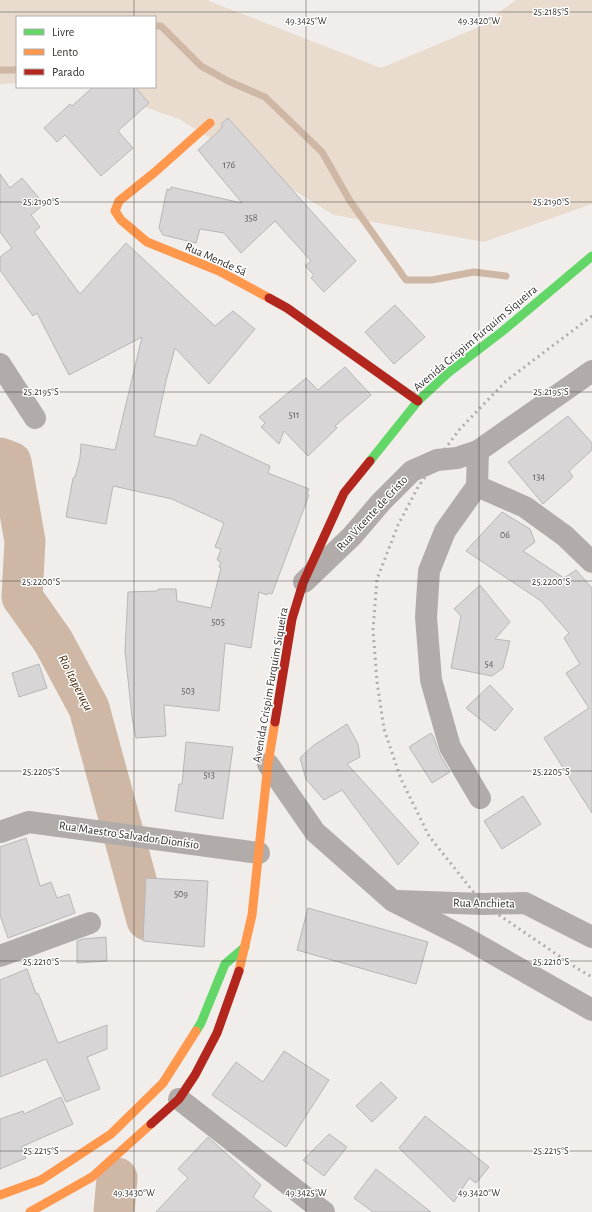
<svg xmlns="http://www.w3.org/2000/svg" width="592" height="1212" viewBox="0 0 592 1212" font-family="'Alegreya Sans',sans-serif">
	<rect width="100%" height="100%" fill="#f1edea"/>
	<g fill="#eadbcf">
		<path d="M0 0H209V1L381 68 479 27 516 0H592V204L484 242 334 215 179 119 86 87H155V17H17V83L0 84Z"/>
		<path d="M117 1180 128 1212H101Z"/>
	</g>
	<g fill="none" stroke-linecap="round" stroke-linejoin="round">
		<g stroke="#ceb8a5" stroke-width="7">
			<path d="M155 26H161L201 66 228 81 265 97 322 152 350 201 406 280H432L474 272 506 276"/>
			<path d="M0 70H14L17 69"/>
		</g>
		<g stroke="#ceb8a5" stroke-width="41">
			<path d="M0 458 11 462 25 541 22 597 53 641 89 708 147 920"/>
			<path d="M114 1212 117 1178"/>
		</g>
	</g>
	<g fill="#d7d5d6" stroke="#b8b7b7">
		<path d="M93 87H135L149 103 118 131 133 148 101 176 65 135 57 142 44 128 70 104 72 106Z"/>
		<path d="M228 118 356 261 324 292 311 278 314 275 305 266 311 261 275 221 241 253 224 233 200 229 196 243 163 235 159 228 167 189 171 190V187L242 203 198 150 218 132 222 127V123Z"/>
		<path d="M0 174 10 188 22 178 44 204 31 215 40 227 34 232 80 294 126 243 215 326 233 311 255 329 209 384 175 348 166 381 154 436 196 446 201 434 270 466 268 473 309 489 307 494 309 495 272 594 268 593 267 595 259 592 251 648 225 643 219 711 164 705 166 736 136 738 132 717 125 651 128 592 158 591V589H176L177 601 211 608 221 568 219 567 221 562 217 560 221 549 215 547 224 523 172 499 113 486 106 524 66 517 73 478 75 477 80 458 81 444 115 450 142 337 69 375 37 313 33 316 0 270V257L12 248 0 232Z"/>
		<path d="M395 305 425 337 394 364 365 332Z"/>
		<path d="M345 367 371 395 335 426 337 428 308 456 284 431 279 444 261 427 265 423 259 417 306 378 318 390Z"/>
		<path d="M568 416 592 443V450L569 471 573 477 543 504 508 462Z"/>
		<path d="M502 512 530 529 535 542 523 551 564 578 576 570 592 588V813L544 738 589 708 566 673 580 664 564 638 569 633 541 601 466 551Z"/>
		<path d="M480 585 510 622 495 639 510 641 503 668 492 676 451 668 461 616 454 609Z"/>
		<path d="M39 664 47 688 19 697 12 673Z"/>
		<path d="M490 685 513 709 495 731 466 708Z"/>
		<path d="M347 724 358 744 360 757 347 764 419 843 398 865 342 790 324 800 306 779 300 758 314 745Z"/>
		<path d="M431 733 434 738 439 753 450 772 432 783 409 747Z"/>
		<path d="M186 742 233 747 223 819 175 811 179 784H182Z"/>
		<path d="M523 796 541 824 502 849 484 821Z"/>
		<path d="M26 838 40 886 51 882 57 898 69 894 75 913 8 938 0 915V847Z"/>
		<path d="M146 878 208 881 204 947 143 941Z"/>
		<path d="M308 908 428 942 416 984 297 950Z"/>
		<path d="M106 937 107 961 77 963V941L83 939Z"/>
		<path d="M27 969 36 994 38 993 58 1043 107 1025V1049L87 1057 100 1089 66 1102 46 1059 0 1077V980Z"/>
		<path d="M284 1051 329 1080 286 1147 212 1095 236 1062 263 1082Z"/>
		<path d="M381 1082 397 1098 372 1122 356 1106Z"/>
		<path d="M61 1097 73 1124 21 1147 26 1158 0 1169V1119L23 1111 24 1114Z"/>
		<path d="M425 1116 489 1167 476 1183 469 1178 454 1202 399 1148Z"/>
		<path d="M329 1134 347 1147 324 1176 303 1160Z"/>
		<path d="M208 1137 261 1185 253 1197 272 1212H156L188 1178 178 1169Z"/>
		<path d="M376 1169 431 1212H373L354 1198Z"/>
	</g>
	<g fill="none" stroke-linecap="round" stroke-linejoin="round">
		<g stroke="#b1aca9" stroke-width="22">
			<path d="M0 364 35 418"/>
			<path d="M478 451 477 486 525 507 565 536 592 562"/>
			<path d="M477 486 445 531 429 571 426 617 431 680 450 747 480 798"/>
			<path d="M304 582 352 536 381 502 412 471 437 460 457 458 478 451 592 371"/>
			<path d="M268 764 315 832 393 901 464 937 592 1010"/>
			<path d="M0 832 29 822 259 853"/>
			<path d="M398 901 483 904 525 903 592 937"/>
			<path d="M0 956 90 923"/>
			<path d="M179 1099 324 1212"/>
		</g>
		<g stroke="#63d668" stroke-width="9">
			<path d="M370 461 418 401 448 373 504 330 592 256"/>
			<path d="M196 1031 201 1023 225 964 245 947"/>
		</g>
		<g stroke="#ff974d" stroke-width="9">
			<path d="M210 123 155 172 119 201 115 211 121 220 147 242 219 271 269 298"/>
			<path d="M239 971 252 915 268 764 275 722"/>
			<path d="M0 1195 41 1180 111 1134 163 1083 196 1031"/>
			<path d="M30 1212 92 1177 151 1124"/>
		</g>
		<g stroke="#b3261e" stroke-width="9">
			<path d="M269 298 287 308 418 401"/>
			<path d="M275 722 292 619 303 583 344 493 370 461"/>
			<path d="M151 1124 179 1099 195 1075 217 1033 239 971"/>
		</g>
		<path stroke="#b0aca9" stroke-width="3" stroke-dasharray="2 4" stroke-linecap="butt" d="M592 316 506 381 459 430 437 460 418 487 398 525 377 579 373 630 377 682 384 729 401 779 429 836 483 904 578 969 592 977"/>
	</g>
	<path fill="none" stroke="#34312f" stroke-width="1" stroke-opacity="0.45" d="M134 0V17M306 0V1212M479 0V1212M0 12H592M134 87V1212M0 202H592M0 392H592M0 581H592M0 771H592M0 961H592M0 1151H592"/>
	<g text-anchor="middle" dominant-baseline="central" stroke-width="3" stroke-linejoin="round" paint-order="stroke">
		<g font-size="10" fill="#5e5c5a">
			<text x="229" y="165">176</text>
			<text x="251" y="218">358</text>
			<text x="294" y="415">511</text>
			<text x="539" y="477">134</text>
			<text x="505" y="535">06</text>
			<text x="218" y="622">505</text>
			<text x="489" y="664">54</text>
			<text x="188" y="691">503</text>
			<text x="209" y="775">513</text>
			<text x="181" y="894">509</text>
		</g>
		<g font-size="12" fill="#34312f" stroke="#fff">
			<text transform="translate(216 259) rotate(24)">Rua Mende Sá</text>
			<text transform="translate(475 338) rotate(-40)">Avenida Crispim Furquim Siqueira</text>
			<text transform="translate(372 513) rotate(-47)">Rua Vicente de Cristo</text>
			<text transform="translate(270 685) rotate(-80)">Avenida Crispim Furquim Siqueira</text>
			<text transform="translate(129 835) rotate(8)">Rua Maestro Salvador Dionísio</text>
			<text transform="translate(484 903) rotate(1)">Rua Anchieta</text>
		</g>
		<g font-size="13" font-style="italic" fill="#492a07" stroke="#fff">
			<text transform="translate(75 683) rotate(63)">Rio Itaperuçu</text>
		</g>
	</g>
	<g font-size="10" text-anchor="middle" fill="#34312f" stroke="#fff" stroke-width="3" stroke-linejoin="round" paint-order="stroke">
		<text x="551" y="15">25.2185°S</text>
		<text x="306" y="24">49.3425°W</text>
		<text x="479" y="24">49.3420°W</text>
		<text x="41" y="205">25.2190°S</text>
		<text x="551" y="205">25.2190°S</text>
		<text x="41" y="395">25.2195°S</text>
		<text x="551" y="395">25.2195°S</text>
		<text x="41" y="585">25.2200°S</text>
		<text x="551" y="585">25.2200°S</text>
		<text x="41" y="775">25.2205°S</text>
		<text x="551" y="775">25.2205°S</text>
		<text x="41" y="965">25.2210°S</text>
		<text x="551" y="965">25.2210°S</text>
		<text x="41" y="1154">25.2215°S</text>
		<text x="551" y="1154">25.2215°S</text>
		<text x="134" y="1196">49.3430°W</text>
		<text x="306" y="1196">49.3425°W</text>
		<text x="479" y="1196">49.3420°W</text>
	</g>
	<rect x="16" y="16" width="140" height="72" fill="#ffffff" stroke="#aeadac"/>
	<rect x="24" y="29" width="20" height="6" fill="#63d668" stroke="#aeadac"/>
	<text x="52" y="36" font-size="12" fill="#34312f">Livre</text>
	<rect x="24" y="49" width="20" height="6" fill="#ff974d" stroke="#aeadac"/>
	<text x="52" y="56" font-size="12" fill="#34312f">Lento</text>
	<rect x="24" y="69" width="20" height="6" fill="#b3261e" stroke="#aeadac"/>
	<text x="52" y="76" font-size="12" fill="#34312f">Parado</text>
</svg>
